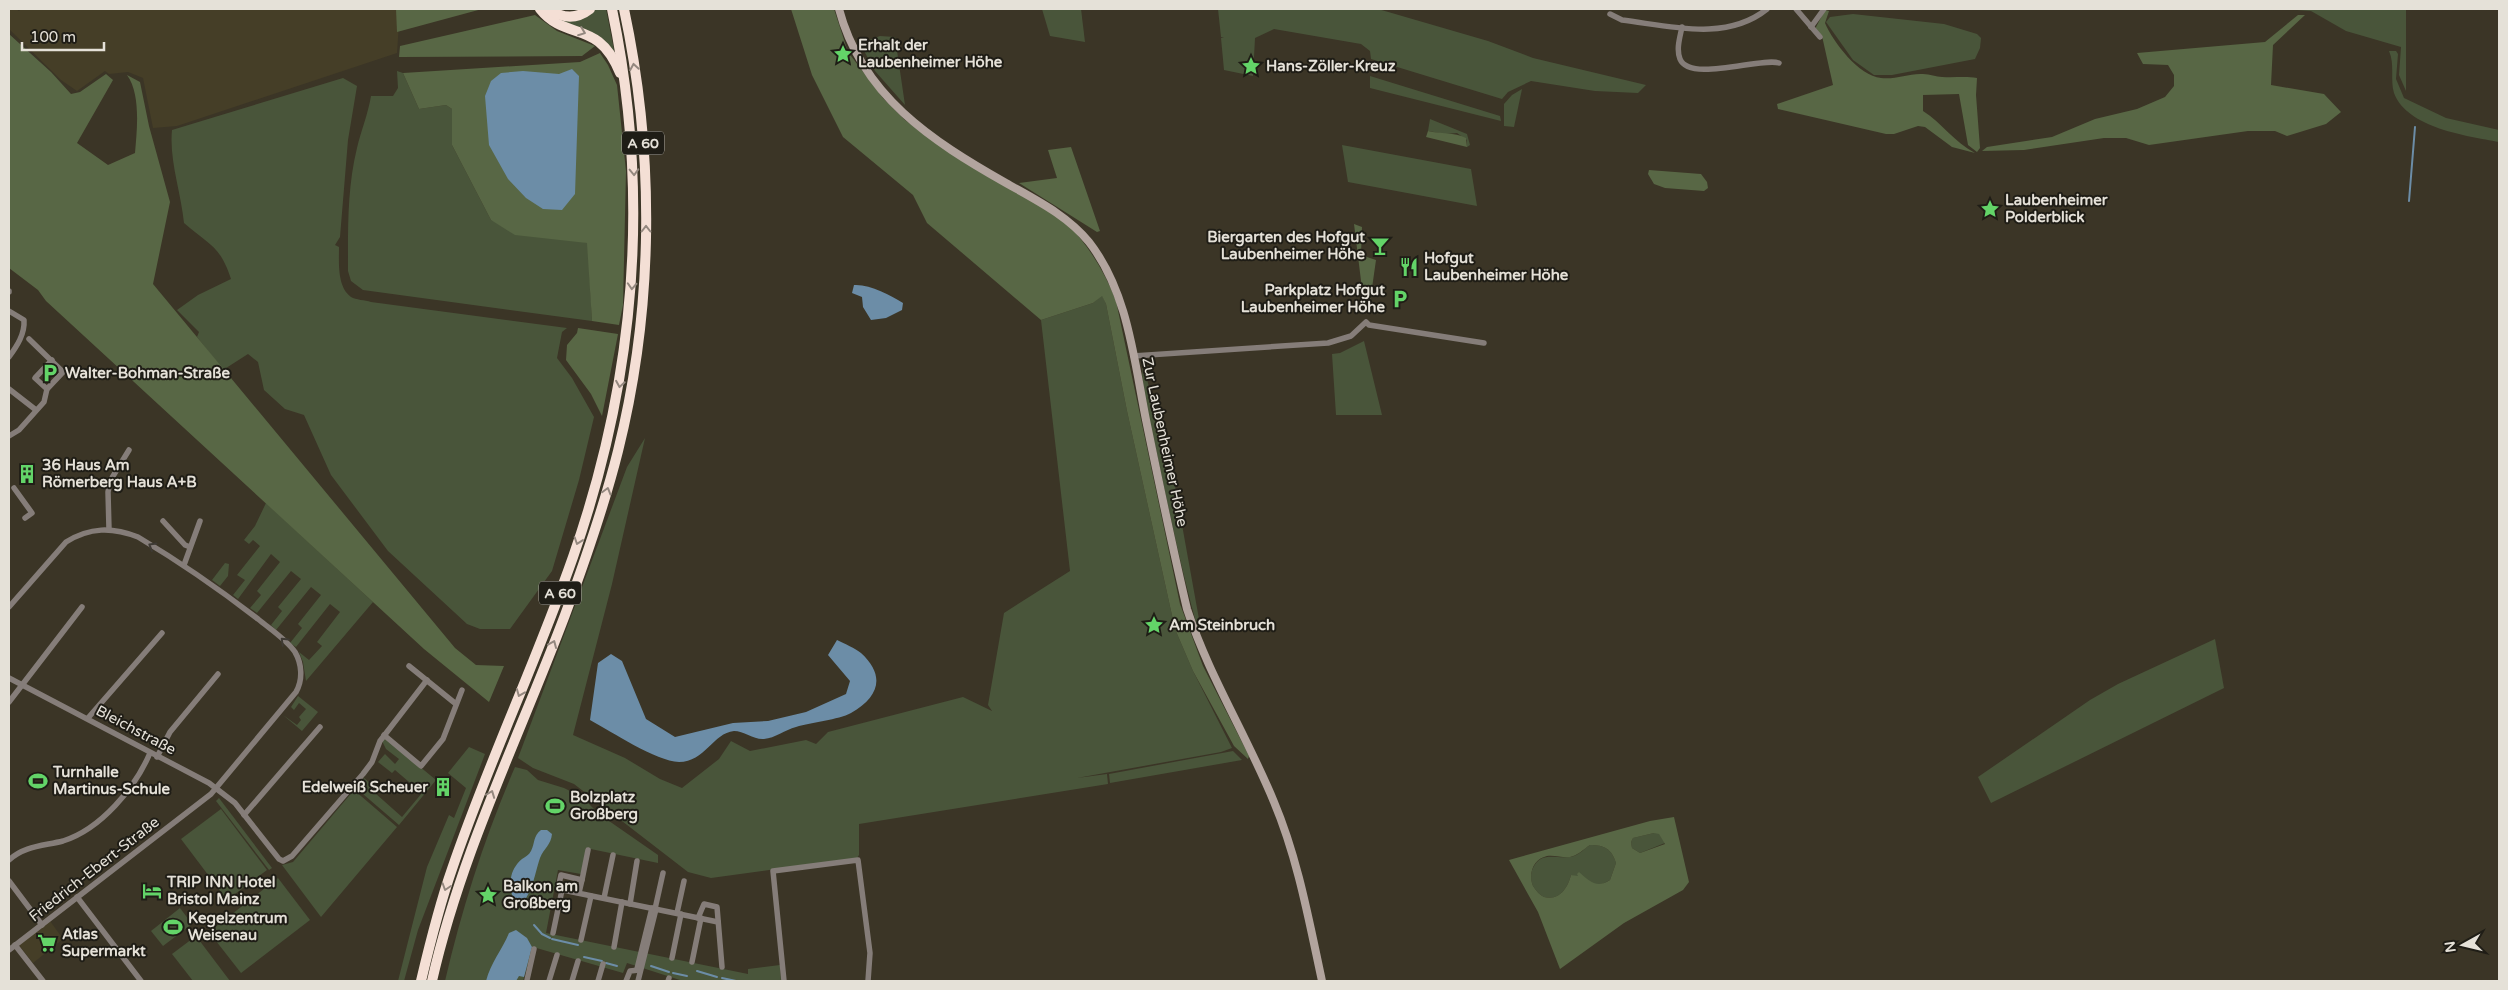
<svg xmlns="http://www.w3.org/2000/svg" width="2508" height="990" viewBox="0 0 2508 990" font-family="'Varela Round',sans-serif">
	<rect width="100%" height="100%" fill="#3b3526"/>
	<g fill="#453e27">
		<path d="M9 9H16L19 11 21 9H400L397 53 177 126 153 128 143 78 128 72 109 74 105 71 77 91 61 80 9 29Z"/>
		<path d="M50 921 63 939 33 963 19 945Z"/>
	</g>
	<g fill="#49553a">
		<path d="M594 9H606L615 55 553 15Z"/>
		<path d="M1042 9H1081L1085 42 1050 36Z"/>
		<path d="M1218 9H1378L1488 41 1533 58 1646 85 1638 93 1595 91 1531 81 1508 92 1502 99 1371 59 1370 51 1361 44 1274 29 1255 38 1253 76 1224 70 1221 38 1224 37H1221Z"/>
		<path d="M2282 9H2406V91L2399 75 2401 47 2346 31 2311 11Z"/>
		<path d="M1853 14 1944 24 1977 34 1981 38 1980 48 1975 59 1892 75H1874L1853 60 1826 22 1830 17Z"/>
		<path d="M880 36 895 37 905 105 875 71 858 40 860 38 866 41Z"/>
		<path d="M2389 51H2396L2398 54 2396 79 2404 98 2446 118 2499 130V142C2467 136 2407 128 2394 93 2390 80 2395 64 2389 51Z"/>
		<path d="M397 71 403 73 419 109 446 105 452 109V145L491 220 588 243 592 321 363 290 351 281 348 271C348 230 347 189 357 148 361 131 368 114 371 96H393L398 88Z"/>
		<path d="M1370 76 1500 116 1501 121 1370 88Z"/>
		<path d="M343 78 357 86 348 140 340 237 335 245 339 247C339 263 337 287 351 297 356 300 365 300 371 302L567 328 562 332 557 358 572 378 594 417 579 480 552 571 510 629H480L467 624 388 551 331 475 304 415 285 409 264 390 258 362 248 354 223 370 197 337 199 332 177 310 198 295 231 279C220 245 209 245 184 223 181 192 169 160 172 130Z"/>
		<path d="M1522 89 1514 127 1504 126V104L1512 95Z"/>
		<path d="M1430 119 1467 134 1470 145 1467 147V140L1457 133 1445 134 1428 131Z"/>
		<path d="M1342 145 1471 169 1477 206 1348 182Z"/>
		<path d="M1102 295 1106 304 1127 411 1175 629 1193 671 1232 748 1221 752 1077 778 1107 774 1108 784 859 824V855L857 858 711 878 688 872 574 784 533 768 518 758 627 467 645 438 612 584 573 735 625 758 660 779 682 788 719 759 731 741 750 751 806 740 816 744 828 732 963 697 992 711 988 705 1004 613 1070 571 1041 320 1093 303Z"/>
		<path d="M1364 341 1382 415H1336L1332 354 1340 353Z"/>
		<path d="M1143 364 1175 486 1199 619 1200 637C1183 577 1170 516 1157 454 1151 426 1139 393 1143 364Z"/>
		<path d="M266 503 373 602 306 681 303 662 299 652 309 660 322 646 317 642 340 612 330 604 296 647 290 643 302 628 298 624 321 595 311 587 276 630 271 625 282 611 278 607 301 579 291 571 257 613 250 608 261 595 257 591 280 562 271 554 238 599 233 595 245 580 237 575 260 546 253 540 249 544 244 540 255 526Z"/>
		<path d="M225 563 229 564 228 576 220 586 212 580Z"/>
		<path d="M2215 639 2224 688 1991 803 1978 777 2090 700 2118 684Z"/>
		<path d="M298 696 318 712 302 731 283 715 297 725 301 720 299 717 306 709 299 703 294 710 291 707Z"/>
		<path d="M385 738 436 780 399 825 356 788 364 778 378 790 375 793 402 817 422 793 395 770 392 773 378 762 385 754 395 764 399 759 386 749 382 741Z"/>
		<path d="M469 747 485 754 418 930 404 981H398L427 867 449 815 454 818 466 788 448 773Z"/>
		<path d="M1233 751 1242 760 1110 783 1109 774Z"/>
		<path d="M515 767 527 770 538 780 564 788 582 797 599 814 658 855V863L586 848 581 874 558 870 546 933 748 974V969L780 965 781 981H683L627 963 623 973 533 947 523 981H445C462 908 485 836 515 767Z"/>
		<path d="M354 790 397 827 321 917 282 865 293 862Z"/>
		<path d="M219 798 272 868 269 870 216 801Z"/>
		<path d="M221 809 267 870 227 900 181 839Z"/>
		<path d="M1654 833H1659L1665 843 1640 853 1632 848 1631 842 1633 838Z"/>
		<path d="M1590 845C1604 845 1612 849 1616 863L1610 880 1601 885 1594 884 1571 875C1568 887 1560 901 1544 897 1540 895 1536 891 1533 886 1531 881 1530 874 1533 868 1542 849 1559 861 1574 856 1580 854 1585 848 1590 845Z"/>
		<path d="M278 878 310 920 241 973 209 932Z"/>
		<path d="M180 908 192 924 163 946 151 931Z"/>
		<path d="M196 936 230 981H193L172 954Z"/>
	</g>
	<g fill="#586745" fill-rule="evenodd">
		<path d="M396 9H482L397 32Z"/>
		<path d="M791 9H834L848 52 883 98 905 120 933 141 1066 222C1088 245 1105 272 1116 301L1180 604 1203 666 1249 756 1248 759 1234 746 1193 671 1175 629 1127 411 1106 304 1102 296 1093 303 1041 320 927 223 913 195 843 137 812 75Z"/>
		<path d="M1825 10 1829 11 1825 23C1833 42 1859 76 1881 78 1895 80 1909 73 1923 74 1930 74 1936 77 1942 77 1954 78 1965 76 1977 78L1976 95 1980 148 1977 152 1968 145 1959 94 1923 95V111C1942 123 1954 142 1975 153L1952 147 1925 127 1918 126 1894 134H1886L1778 109 1777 104 1833 85 1822 36 1815 29Z"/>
		<path d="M535 15 557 31 595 46 582 56 399 57 400 46Z"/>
		<path d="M2298 15H2305L2273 45 2271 85 2324 94 2341 112 2326 124 2287 136 2275 131H2248L2149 145 2126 138H2104L2024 150 1982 151 1987 147 2052 137 2095 119 2137 109 2165 97 2174 86V75L2168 65 2143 64 2137 53 2265 42Z"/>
		<path d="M9 34 51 72 71 94 80 92 106 74 113 80 77 143 108 165 135 153C137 130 141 94 127 75L140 82 149 126 170 202 153 284 455 648 476 665 504 666 489 702 424 649 46 301 38 290 9 268Z"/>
		<path d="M600 53 608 65 617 85 626 171 623 305 619 325 592 321 587 243 515 235 491 220 452 145V109L446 105 419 109 403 73 580 62Z"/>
		<path d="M1428 131C1441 134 1454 132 1466 138L1467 147 1426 137Z"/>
		<path d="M1071 147 1100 231 1097 232 1019 183 1057 178 1048 150Z"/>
		<path d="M1649 170 1701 174 1707 182 1708 188 1704 191 1665 188 1654 184 1648 174Z"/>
		<path d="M1354 224 1362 227 1361 255 1376 260 1369 309 1365 313Z"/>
		<path d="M578 328 618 334 602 416 591 394 566 360 567 345 577 333Z"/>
		<path d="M1674 817 1689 882 1683 890 1624 923 1560 969 1538 912 1509 860 1650 821ZM1654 833 1659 834 1665 844 1640 853 1632 848 1631 842 1633 838ZM1590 845C1604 845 1612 849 1616 863L1610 880C1597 889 1589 881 1579 872L1577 874 1578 876 1571 875C1568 887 1560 901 1544 897 1540 895 1536 891 1533 886 1528 874 1533 859 1547 856 1555 855 1563 858 1570 857 1577 856 1584 849 1590 845Z"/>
	</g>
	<g fill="#6c8da7">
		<path d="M572 69 579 76 575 194 562 210 543 209 526 198 508 179 489 145 485 96 491 81 501 73 523 71 559 74Z"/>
		<path d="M854 285C870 284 890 295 903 303L902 310 886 318 871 320 863 307 862 297 852 293Z"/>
		<path d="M837 640C845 644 855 648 861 653 886 676 879 697 851 713 838 720 812 722 796 727 785 730 775 738 764 739 754 740 744 731 734 731 713 733 705 762 679 762 656 761 612 732 590 720L598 663 611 654 622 661 646 719 675 737 733 723 768 721 806 712 846 694 850 681 828 655Z"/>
		<path d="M541 830H547L552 834C551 845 544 848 540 858 534 876 534 887 523 903L514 900C508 886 509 870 522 859 525 857 529 855 531 851 535 843 533 836 541 830Z"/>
		<path d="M516 930 527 938 532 947 524 977 519 976 516 981H486C491 962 502 950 509 933Z"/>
	</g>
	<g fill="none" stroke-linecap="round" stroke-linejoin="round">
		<g stroke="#6c8da7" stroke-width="2">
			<path d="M2409 201 2415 127"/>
			<path d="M534 925 542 934 550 938"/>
			<path d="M552 939 578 945"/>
			<path d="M584 957 602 961"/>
			<path d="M606 963 617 966"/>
			<path d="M651 966 669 972"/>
			<path d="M697 971 717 977"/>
			<path d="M673 973 687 976"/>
			<path d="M722 978 736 981"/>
		</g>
		<g stroke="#857d79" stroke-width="5.5">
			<path d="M1796 9 1820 37"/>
			<path d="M1610 14 1622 20C1670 26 1726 42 1767 9"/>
			<path d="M1682 27C1680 37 1676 49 1680 59 1690 83 1761 57 1779 63"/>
			<path d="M1811 27 1824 9"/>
			<path d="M9 291V292"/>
			<path d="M9 311 24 320C25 334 17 346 9 357"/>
			<path d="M1133 356 1328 343 1351 336 1366 322 1369 325 1484 343"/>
			<path d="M9 389 36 410"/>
			<path d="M47 389 35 378 52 360"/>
			<path d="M9 436 19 430 44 402 47 389 63 372 29 339"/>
			<path d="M14 488 32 513 25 518"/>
			<path d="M163 521 185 545 190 547"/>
			<path d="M109 529 108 492 110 481 129 450"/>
			<path d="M184 565 200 521"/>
			<path d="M9 607 66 542C90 527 112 527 138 537 180 562 219 589 258 619 270 629 286 639 295 652 302 664 303 680 296 692L211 794 9 950"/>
			<path d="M409 666 456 704"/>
			<path d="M9 678 209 783 235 803 279 859 283 861 292 856 363 774 372 762 380 741 427 680"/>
			<path d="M9 702 82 607"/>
			<path d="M88 718 162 633"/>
			<path d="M384 735 421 766 443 739 462 690"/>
			<path d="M157 757 170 732 218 674"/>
			<path d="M244 815 320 727"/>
			<path d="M9 860C24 846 43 846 63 841 101 829 135 788 150 753"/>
			<path d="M582 880 588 850"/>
			<path d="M9 881 42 925"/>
			<path d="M579 893 582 880 561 875 558 889C611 900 664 911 718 922"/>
			<path d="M77 897 141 981"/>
			<path d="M604 898 613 855"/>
			<path d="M630 904 637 861"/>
			<path d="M655 909 663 873"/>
			<path d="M677 913 684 881"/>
			<path d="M698 918 704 904 717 907 722 967"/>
			<path d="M553 933 562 890"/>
			<path d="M581 940 591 896"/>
			<path d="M15 945 43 981"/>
			<path d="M614 947 622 902"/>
			<path d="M672 958 681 914"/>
			<path d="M692 962 701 918"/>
			<path d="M637 969 652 908"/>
			<path d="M527 980 534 949"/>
			<path d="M549 981 557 955"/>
			<path d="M572 981 578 961"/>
			<path d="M598 981 603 964"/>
			<path d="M626 981 630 971 639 970"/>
			<path d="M638 981 656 909"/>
			<path d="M668 981 669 978"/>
			<path d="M784 981 773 871 858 860 870 953 868 981"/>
		</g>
		<path stroke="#b2a49e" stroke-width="8" d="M839 9C862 96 932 141 1006 183 1036 200 1067 215 1089 242 1128 292 1134 360 1146 420 1159 483 1172 546 1187 609 1209 676 1247 736 1274 802 1298 859 1309 921 1322 981"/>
		<g stroke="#f4dfd5" stroke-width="10">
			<path d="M540 9C566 42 598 18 620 73"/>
			<path d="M549 9C563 19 577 19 590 9"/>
			<path d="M421 981C430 943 439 906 452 869 488 763 536 663 573 557 636 377 651 196 612 9"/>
			<path d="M432 981C461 853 519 737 565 615 585 561 604 507 618 451 654 307 655 154 624 9"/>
		</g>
	</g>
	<defs><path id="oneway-chevron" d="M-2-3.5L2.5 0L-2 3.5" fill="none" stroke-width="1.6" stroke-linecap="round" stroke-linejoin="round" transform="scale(1.25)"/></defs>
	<g stroke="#94887f">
		<use href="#oneway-chevron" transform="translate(582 32) rotate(21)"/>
		<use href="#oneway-chevron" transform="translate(634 67) rotate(-99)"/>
		<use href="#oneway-chevron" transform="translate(634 172) rotate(88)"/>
		<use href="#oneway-chevron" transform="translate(646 229) rotate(-90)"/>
		<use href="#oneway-chevron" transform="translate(632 286) rotate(93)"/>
		<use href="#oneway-chevron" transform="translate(620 384) rotate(99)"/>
		<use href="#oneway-chevron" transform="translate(607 491) rotate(-74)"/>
		<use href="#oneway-chevron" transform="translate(578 541) rotate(109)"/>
		<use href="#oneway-chevron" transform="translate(553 644) rotate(-67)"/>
		<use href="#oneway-chevron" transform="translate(520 693) rotate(112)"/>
		<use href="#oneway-chevron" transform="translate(491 794) rotate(-69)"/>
		<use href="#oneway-chevron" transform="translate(446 887) rotate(108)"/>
	</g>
	<g stroke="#3e3a34">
		<use href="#oneway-chevron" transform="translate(152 546) rotate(-149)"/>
		<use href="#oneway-chevron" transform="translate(284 641) rotate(-136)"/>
	</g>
	<defs>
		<g id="sight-bare" transform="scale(1.5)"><path d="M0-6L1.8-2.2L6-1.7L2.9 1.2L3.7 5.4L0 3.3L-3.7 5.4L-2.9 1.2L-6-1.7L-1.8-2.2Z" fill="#63d468" stroke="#1f1d16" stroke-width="2.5" paint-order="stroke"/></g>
		<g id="bar-bare" transform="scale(1.5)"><path d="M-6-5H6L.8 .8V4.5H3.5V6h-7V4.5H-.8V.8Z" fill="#63d468" stroke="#1f1d16" stroke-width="2.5" paint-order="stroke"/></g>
		<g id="restaurant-bare" transform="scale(1.5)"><path d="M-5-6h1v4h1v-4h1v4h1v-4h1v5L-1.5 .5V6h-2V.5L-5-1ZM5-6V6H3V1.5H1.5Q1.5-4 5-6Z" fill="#63d468" stroke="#1f1d16" stroke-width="2.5" paint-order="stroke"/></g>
		<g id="parking-bare" transform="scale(1.5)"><path d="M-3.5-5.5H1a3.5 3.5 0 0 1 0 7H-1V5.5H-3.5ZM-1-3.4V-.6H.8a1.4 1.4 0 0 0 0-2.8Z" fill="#63d468" stroke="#1f1d16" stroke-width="2.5" paint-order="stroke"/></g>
		<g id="building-bare" transform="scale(1.5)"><path d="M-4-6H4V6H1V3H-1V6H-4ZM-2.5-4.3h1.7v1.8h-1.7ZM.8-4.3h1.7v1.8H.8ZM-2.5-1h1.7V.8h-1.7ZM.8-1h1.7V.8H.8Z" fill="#63d468" stroke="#1f1d16" stroke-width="2.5" paint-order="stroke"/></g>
		<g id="stadium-bare" transform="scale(1.5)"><path d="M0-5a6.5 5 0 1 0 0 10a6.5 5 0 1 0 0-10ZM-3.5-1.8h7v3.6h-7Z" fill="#63d468" stroke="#1f1d16" stroke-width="2.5" paint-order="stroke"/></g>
		<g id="hotel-bare" transform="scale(1.5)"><path d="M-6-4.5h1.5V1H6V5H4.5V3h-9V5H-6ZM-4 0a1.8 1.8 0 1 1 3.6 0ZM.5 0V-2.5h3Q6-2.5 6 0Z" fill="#63d468" stroke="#1f1d16" stroke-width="2.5" paint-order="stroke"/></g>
		<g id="supermarket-bare" transform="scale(1.5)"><path d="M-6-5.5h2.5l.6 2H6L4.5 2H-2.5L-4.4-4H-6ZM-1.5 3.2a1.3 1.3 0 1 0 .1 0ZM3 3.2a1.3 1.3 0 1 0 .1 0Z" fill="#63d468" stroke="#1f1d16" stroke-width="2.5" paint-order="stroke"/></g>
	</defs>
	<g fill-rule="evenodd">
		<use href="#sight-bare" x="843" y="54"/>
		<use href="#sight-bare" x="1251" y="66"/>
		<use href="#sight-bare" x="1990" y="209"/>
		<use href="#bar-bare" x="1380" y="246"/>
		<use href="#restaurant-bare" x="1409" y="267"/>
		<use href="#parking-bare" x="1400" y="299"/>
		<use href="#parking-bare" x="50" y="373"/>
		<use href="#building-bare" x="27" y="474"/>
		<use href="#sight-bare" x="1154" y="625"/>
		<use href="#stadium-bare" x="38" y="781"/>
		<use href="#building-bare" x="443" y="787"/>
		<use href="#stadium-bare" x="555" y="806"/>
		<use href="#hotel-bare" x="152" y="891"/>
		<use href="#sight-bare" x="488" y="895"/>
		<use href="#stadium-bare" x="173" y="927"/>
		<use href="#supermarket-bare" x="47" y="943"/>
	</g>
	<g text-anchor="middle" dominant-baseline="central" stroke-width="4" stroke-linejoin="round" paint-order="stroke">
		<g fill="#1f1d16" stroke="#aaa69e" stroke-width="1">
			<rect x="622" y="131.5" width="42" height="23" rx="4"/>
			<rect x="539" y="581.5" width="42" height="23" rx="4"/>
		</g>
		<g font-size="14" font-weight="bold" fill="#e5e1d8">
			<text x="643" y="143">A 60</text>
			<text x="560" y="593">A 60</text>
		</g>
		<g font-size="15" font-weight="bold" fill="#e5e1d8" stroke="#1f1d16" text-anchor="start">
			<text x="858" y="45">Erhalt der<tspan x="858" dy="17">Laubenheimer Höhe</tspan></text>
			<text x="1266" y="66">Hans-Zöller-Kreuz</text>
			<text x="2005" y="200">Laubenheimer<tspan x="2005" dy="17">Polderblick</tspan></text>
			<text x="1365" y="237" text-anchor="end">Biergarten des Hofgut<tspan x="1365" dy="17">Laubenheimer Höhe</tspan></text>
			<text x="1424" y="258">Hofgut<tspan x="1424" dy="17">Laubenheimer Höhe</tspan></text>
			<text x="1385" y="290" text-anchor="end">Parkplatz Hofgut<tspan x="1385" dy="17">Laubenheimer Höhe</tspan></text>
			<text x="65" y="373">Walter-Bohman-Straße</text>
			<text x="42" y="465">36 Haus Am<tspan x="42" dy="17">Römerberg Haus A+B</tspan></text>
			<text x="1169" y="625">Am Steinbruch</text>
			<text x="53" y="772">Turnhalle<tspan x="53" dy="17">Martinus-Schule</tspan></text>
			<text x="428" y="787" text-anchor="end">Edelweiß Scheuer</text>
			<text x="570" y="797">Bolzplatz<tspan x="570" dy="17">Großberg</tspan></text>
			<text x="167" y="882">TRIP INN Hotel<tspan x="167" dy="17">Bristol Mainz</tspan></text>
			<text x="503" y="886">Balkon am<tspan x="503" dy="17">Großberg</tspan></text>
			<text x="188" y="918">Kegelzentrum<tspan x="188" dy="17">Weisenau</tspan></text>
			<text x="62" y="934">Atlas<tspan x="62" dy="17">Supermarkt</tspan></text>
		</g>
		<g font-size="15" fill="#e5e1d8" stroke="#1f1d16">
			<text transform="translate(1165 442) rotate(78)">Zur Laubenheimer Höhe</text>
			<text transform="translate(136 730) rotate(28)">Bleichstraße</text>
			<text transform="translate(94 869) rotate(-38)">Friedrich-Ebert-Straße</text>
		</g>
	</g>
	<rect width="2508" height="990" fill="none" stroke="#e5e1d8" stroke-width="20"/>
	<g transform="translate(2463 945) rotate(262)" stroke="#1f1d16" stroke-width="4" paint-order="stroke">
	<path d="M0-4L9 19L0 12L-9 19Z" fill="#e5e1d8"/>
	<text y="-8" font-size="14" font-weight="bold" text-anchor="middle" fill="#e5e1d8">N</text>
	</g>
	<path d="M22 42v8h82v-8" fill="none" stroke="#e5e1d8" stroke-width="2.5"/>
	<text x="30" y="42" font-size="15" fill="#e5e1d8" stroke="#1f1d16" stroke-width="4" paint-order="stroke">100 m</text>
</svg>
